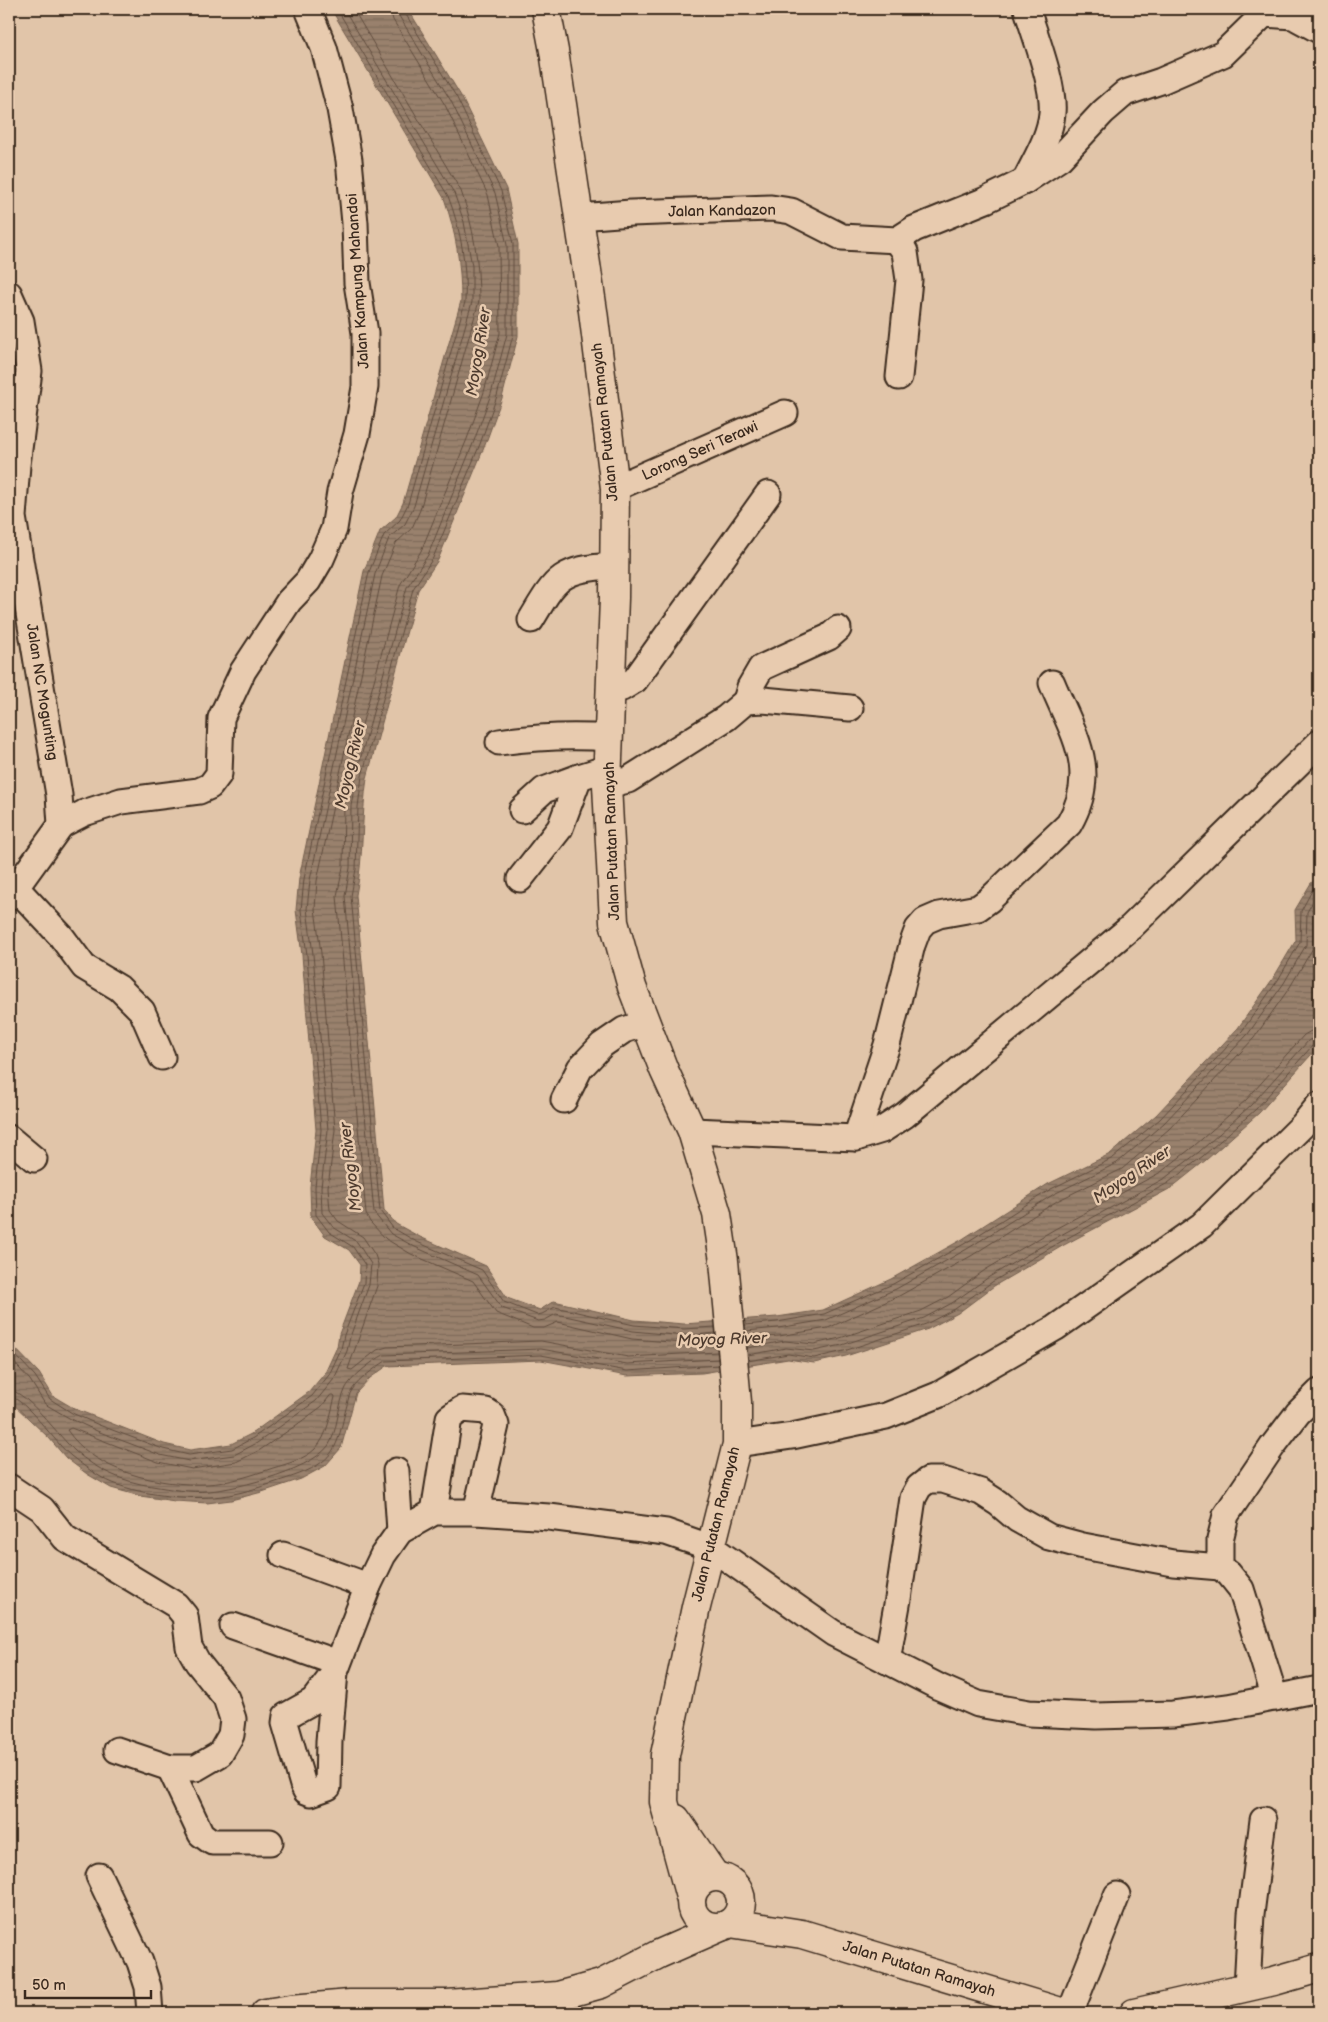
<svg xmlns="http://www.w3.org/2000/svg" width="1328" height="2022" viewBox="0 0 1328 2022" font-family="'Balsamiq Sans',sans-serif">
	<defs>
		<pattern id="water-rules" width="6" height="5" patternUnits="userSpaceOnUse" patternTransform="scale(1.25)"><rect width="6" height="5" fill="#99816d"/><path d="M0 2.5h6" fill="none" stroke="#7e6a59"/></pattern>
	</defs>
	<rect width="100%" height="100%" fill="#e1c5a9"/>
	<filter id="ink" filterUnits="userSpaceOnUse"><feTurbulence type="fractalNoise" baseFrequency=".02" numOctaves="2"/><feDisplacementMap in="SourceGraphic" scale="10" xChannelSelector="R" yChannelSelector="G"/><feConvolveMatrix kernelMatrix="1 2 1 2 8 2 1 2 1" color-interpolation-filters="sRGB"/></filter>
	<g filter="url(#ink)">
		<path fill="url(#water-rules)" stroke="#735e4d" d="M331 9H408L461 96 506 189 518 244V336L502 398 485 445 438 560 418 590 367 778C361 817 364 856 356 895L384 1210 396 1224 420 1237 486 1266 507 1298 540 1310 554 1301 634 1320 684 1324 777 1317 823 1310 891 1279 961 1240 1048 1184 1110 1154 1156 1115 1238 1028 1274 977 1296 940 1295 910 1311 883 1319 879V1046L1259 1113 1206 1160 1171 1188 1064 1245 994 1286 958 1313 928 1329 846 1356 814 1363 788 1359 702 1373 627 1376 541 1360 387 1366 370 1378 356 1393 341 1448 325 1466 301 1479 262 1492 231 1500 207 1503 175 1501 140 1496 111 1488 87 1474 66 1458 49 1438 9 1400V1342L39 1373 53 1396 75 1409 164 1444 190 1450 231 1444 251 1434 309 1392 325 1373 337 1347 339 1334 359 1281 360 1265 349 1250 325 1236 311 1217 310 1187 316 1130 302 955 296 910 299 878 364 571 380 531 396 517 403 503 461 301C461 264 456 233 444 198Z"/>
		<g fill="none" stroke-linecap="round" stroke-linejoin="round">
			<g stroke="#614d3e" stroke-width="1">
				<path d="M353 9 461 191C474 228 479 261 479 301L420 510 412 528 396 543 382 576 317 881 315 909 321 953 335 1130 328 1187 330 1210 338 1221 363 1237 375 1255 378 1264 377 1286 348 1369 352 1370 377 1350 387 1347 541 1341 628 1357 717 1352"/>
				<path d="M390 9 393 20 445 105 488 195 499 246 500 333 484 392 467 439 421 551 400 585 349 773 344 805 343 867 337 896 366 1214 370 1222 386 1239 411 1254 473 1281 496 1313 533 1328H544L558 1322 632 1339 683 1343 716 1341"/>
				<path d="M398 9 399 16 451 101 495 193 507 245V334L491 394 474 441 428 555 407 587 356 775 351 806 350 868 345 896 374 1213 391 1234 415 1247 478 1275 502 1308 538 1321 545 1320 556 1314 633 1331 684 1336 716 1333"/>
				<path d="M404 9 405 13 457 98 501 191 513 244V335L497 396 480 444 433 558 413 589 362 776 358 807 356 869 351 896 380 1211 393 1228 417 1242 482 1270 504 1302 537 1315 542 1314 555 1307 634 1325 684 1329 715 1327"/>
				<path d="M745 1325 777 1322 824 1314 893 1284 964 1244 1051 1189 1113 1158 1160 1119 1242 1031 1278 980 1300 942 1301 911 1314 887 1319 884"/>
				<path d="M746 1331 778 1328 826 1320 896 1289 967 1249 1054 1194 1117 1163 1164 1123 1248 1034 1284 983 1306 945 1307 912 1319 891"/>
				<path d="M746 1338 779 1336 828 1328 899 1296 971 1256 1057 1201 1122 1169 1169 1129 1254 1038 1290 987 1313 948 1315 940 1314 915 1319 906"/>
				<path d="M9 1348 35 1376 50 1399 72 1413 99 1425 163 1449 189 1455 232 1449 253 1438 312 1396 329 1375 341 1349 344 1335 364 1283 365 1265 353 1247 329 1232 316 1215 315 1187 321 1130 307 955 301 910 304 879 369 572 384 535 400 520 408 504 465 302C467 265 461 230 448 196L337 9"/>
				<path d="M747 1348 785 1341 814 1344 840 1338 921 1311 948 1297 985 1270 1055 1229 1161 1172 1194 1146 1246 1100 1304 1035 1311 1031 1319 1029"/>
				<path d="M748 1355 786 1348 814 1351 842 1345 924 1318 952 1303 989 1277 1059 1236 1165 1178 1199 1152 1251 1105 1309 1040 1319 1037"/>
				<path d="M9 1357 30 1380 45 1404 69 1418 97 1431 160 1455 189 1461 234 1455 257 1443 316 1401 334 1379 347 1351 350 1337 369 1285 371 1264 357 1242 333 1227 322 1213 321 1187 328 1130 313 954 307 909 310 880 375 574 389 538 405 524 414 506 472 302V266L464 222 454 193 344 9"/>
				<path d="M748 1361 788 1354 814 1358 844 1351 926 1324 955 1309 992 1282 1062 1241 1168 1183 1203 1156 1256 1109 1313 1045 1319 1043"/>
				<path d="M9 1390C27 1391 60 1438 75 1451 97 1470 123 1482 152 1486 171 1489 190 1493 209 1491 237 1489 320 1468 331 1441 338 1425 338 1406 345 1390 349 1379 373 1360 384 1355L541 1349 627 1364 718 1359"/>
				<path d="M331 1395H334L335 1397C330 1415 328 1436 315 1449 305 1459 287 1464 273 1468 252 1475 230 1483 207 1484 159 1486 95 1472 67 1430L71 1428 158 1462 192 1469 236 1462 260 1450 295 1426 321 1407Z"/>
				<path d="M9 1396C25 1398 57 1445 71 1456 84 1466 98 1477 113 1483 144 1496 195 1501 229 1495 245 1492 261 1487 276 1482 291 1477 309 1472 322 1462 340 1449 341 1425 347 1405 348 1400 349 1394 352 1390 359 1379 375 1368 386 1361L541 1355 627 1371 719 1365"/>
			</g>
			<g stroke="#3b2a1e" stroke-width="29">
				<g id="minor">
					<path d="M1025 181C1035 160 1050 137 1052 113 1055 87 1035 36 1027 9"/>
					<path d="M579 217 631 213 771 208 791 211 842 237 897 240 914 229 986 200 1025 181 1060 158 1103 112 1125 93 1161 81 1223 54 1264 14 1293 16 1319 30"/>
					<path d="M897 240 905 252 909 280 899 377"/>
					<path d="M9 294 21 321 29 371 17 465 13 517 59 795 61 825 9 897"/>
					<path d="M615 488 785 413"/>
					<path d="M531 620C557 576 561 569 614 566"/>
					<path d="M610 691 622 688 635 680 768 494"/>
					<path d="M746 701 750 687 761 668 829 637 838 629"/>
					<path d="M499 742C536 737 571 735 609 738"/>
					<path d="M607 785 628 780 726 718 746 701 763 700 850 708"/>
					<path d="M522 810 544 790 579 777"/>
					<path d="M61 825 84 813 121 801 199 791 210 786 219 774 221 718 243 671 289 601 308 581 321 559 334 529 340 492 357 434 365 387V333L357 283 355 223 349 160 340 109 324 48 308 9"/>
					<path d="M520 879 560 828 579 777 608 768"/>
					<path d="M16 888 61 936 84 967 119 988 142 1011 162 1057"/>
					<path d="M564 1100 580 1068 602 1045 624 1030 646 1023"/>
					<path d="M692 1131 856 1138 882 1130 905 1115 1130 928 1319 743"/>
					<path d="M9 1138 34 1159"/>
					<path d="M856 1138 887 1045 912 945 918 929 925 921 939 915 978 908 989 900 1069 824C1100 770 1073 734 1052 683"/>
					<path d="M737 1444 792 1436 886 1416 938 1395 1055 1328 1202 1225 1302 1126 1319 1105"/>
					<path d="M396 1471 400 1531"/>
					<path d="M9 1487 42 1509 65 1538 176 1605 185 1616 189 1647 198 1663 226 1698 233 1719 231 1735 220 1754 196 1768H170L117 1750"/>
					<path d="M434 1512 449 1418 462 1409 486 1411 492 1415 496 1425 476 1512"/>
					<path d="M283 1555 368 1586"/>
					<path d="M1220 1567V1540L1226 1515 1272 1447 1298 1413 1319 1392"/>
					<path d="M233 1626 338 1663"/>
					<path d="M887 1661 898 1599 913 1498 919 1487 928 1480H943L981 1492 998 1503 1017 1519 1049 1537 1083 1546 1173 1563 1220 1567 1229 1574 1241 1589 1275 1698"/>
					<path d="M335 1672 313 1701 286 1716 285 1723 303 1785 306 1791 311 1793 328 1787 329 1741 335 1672 368 1586 383 1555 400 1531 434 1512H476L549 1517 666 1532 712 1548 833 1633 939 1687 978 1704 1029 1713 1096 1716 1173 1714 1228 1707 1319 1689"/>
					<path d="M170 1768 201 1834 212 1842H270"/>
					<path d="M99 1876 140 1962 148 1987 150 2013"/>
					<path d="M1247 1987 1251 1914 1263 1820"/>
					<path d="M1070 2013 1117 1895"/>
				</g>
			</g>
			<g stroke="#3b2a1e" stroke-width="31">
				<g id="major">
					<path d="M546 9 554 51 593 311 615 488 614 598 607 785 614 922 632 987 664 1070 692 1131 717 1214 724 1261 737 1402V1444L696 1607 665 1755 664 1802 690 1897"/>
					<path d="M676 1819 715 1876"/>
					<circle cx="716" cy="1902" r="25"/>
					<path d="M730 1923 802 1934 1064 2013"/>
					<path d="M265 2013 291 2009 350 2004H447L558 1996 601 1984 659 1954 723 1926"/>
					<path d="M1134 2013 1274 1981 1319 1968"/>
				</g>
			</g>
			<use href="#minor" stroke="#e8cbaf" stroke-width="25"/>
			<use href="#major" stroke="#e8cbaf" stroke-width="28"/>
		</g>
	</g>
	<g text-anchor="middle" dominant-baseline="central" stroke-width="5" stroke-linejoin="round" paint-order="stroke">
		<g font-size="15" fill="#3b2a1e" stroke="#e8cbaf">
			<text transform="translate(722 211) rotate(-1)">Jalan Kandazon</text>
			<text transform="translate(358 281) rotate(-94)">Jalan Kampung Mahandoi</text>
			<text transform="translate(605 422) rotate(-96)">Jalan Putatan Ramayah</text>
			<text transform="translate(700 451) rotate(-24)">Lorong Seri Terawi</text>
			<text transform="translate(42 692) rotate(81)">Jalan NC Mogunting</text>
			<text transform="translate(612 841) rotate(-92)">Jalan Putatan Ramayah</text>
			<text transform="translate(716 1524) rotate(-76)">Jalan Putatan Ramayah</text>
			<text transform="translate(919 1969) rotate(17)">Jalan Putatan Ramayah</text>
		</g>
		<g font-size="16" font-style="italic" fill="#4e3b2e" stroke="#e8cbaf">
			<text transform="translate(479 352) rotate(-81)">Moyog River</text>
			<text transform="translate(351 765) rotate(-77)">Moyog River</text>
			<text transform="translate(351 1167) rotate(-97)">Moyog River</text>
			<text transform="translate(1132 1175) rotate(-34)">Moyog River</text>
			<text transform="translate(722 1340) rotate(-2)">Moyog River</text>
		</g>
	</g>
	<rect width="1328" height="2022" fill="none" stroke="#e8cbaf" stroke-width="30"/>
	<rect x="15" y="15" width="1298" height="1992" fill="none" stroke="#3b2a1e" stroke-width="2" filter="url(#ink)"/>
	<path d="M25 1990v8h126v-8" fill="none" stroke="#3b2a1e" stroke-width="2.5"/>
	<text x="32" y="1990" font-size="15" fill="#3b2a1e" stroke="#e8cbaf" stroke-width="4" paint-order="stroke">50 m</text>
</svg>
